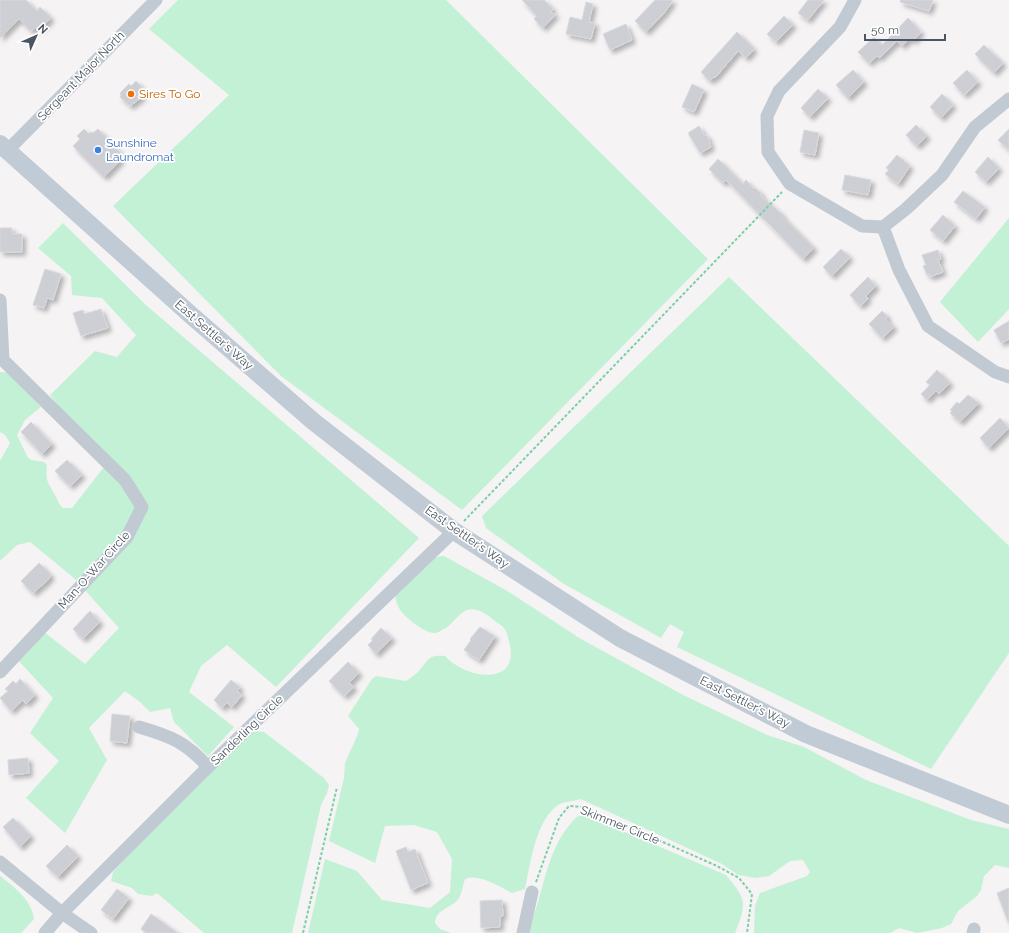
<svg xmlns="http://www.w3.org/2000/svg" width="1009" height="933" viewBox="0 0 1009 933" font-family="Raleway,sans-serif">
	<defs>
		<filter id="shadow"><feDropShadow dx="3.5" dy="3.5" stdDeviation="2" flood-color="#0004"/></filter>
	</defs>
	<rect width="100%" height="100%" fill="#f5f3f3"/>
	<g fill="#c3f1d5">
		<path d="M178 0H446L708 259 462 510 281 376 113 206 229 95 149 29Z"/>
		<path d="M1009 218V309L978 342 940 302Z"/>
		<path d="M63 223 147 306 419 538 276 687 227 645 201 666 189 692 234 727 208 756 174 722 170 708 150 712 140 702 125 691 89 728 107 760 65 833 26 798 59 761 30 733 53 698 16 658 44 632 85 664 119 628 74 578 30 542 17 545 0 561V461L10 443 5 435 0 432V372C18 371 31 395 41 407L25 420 17 435 28 458 32 460 44 462 47 465C45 481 48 482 55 495 58 500 58 504 63 508H72L104 467 50 395 95 351 117 357 136 335 102 298 72 295 71 276 38 248Z"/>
		<path d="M729 277 1009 546V653L931 769 677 647 684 632 670 624 661 638 564 584 486 528 482 516Z"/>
		<path d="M440 556H444L509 592 581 639 685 696 767 735 804 747 866 780 971 820 1009 829V868L995 865 984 876 981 890 977 896 958 911 951 924 942 928 917 933 899 928 890 933H754L755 906 760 893 807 876 810 872 803 860 790 861 769 876 756 878 738 875 722 864 581 799C575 801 566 801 560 804 536 817 530 865 525 889L512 893C500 887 479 873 465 879 463 885 462 893 459 898 453 908 436 908 435 923L440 929 451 933H308L325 859 357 871 382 900 430 908 450 892 452 859 437 832 414 825 385 826 375 863 329 841 344 778 345 763 358 734 359 729 348 716 372 679 376 676 406 681C410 678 414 676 417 673 428 662 426 654 445 656 465 679 522 688 509 641 507 633 506 628 499 624 490 617 479 606 467 610 459 613 453 623 446 628 443 629 438 633 435 633 425 634 403 616 399 608 397 605 396 600 395 596L433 559Z"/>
		<path d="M255 731 264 732 324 778 329 785 327 793 321 805 292 933H204L157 893 152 896 138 894 132 888 111 881 113 872 155 827 251 732Z"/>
		<path d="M578 816H587L726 875C747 900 747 903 735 933H527C531 921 537 908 540 895 548 866 555 837 578 816Z"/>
		<path d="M0 876C14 887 32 900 34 919L21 933H0Z"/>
	</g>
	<g fill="#cdcfd5" stroke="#d7d9de" filter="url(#shadow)">
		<path d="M0 0H26L37 11 40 7 51 18 39 30 36 27 31 31 19 19 0 38Z"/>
		<path d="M522 0H544L553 9 550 13 556 14 543 28 534 19 537 16Z"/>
		<path d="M655 0H673L665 12 646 32 635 21Z"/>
		<path d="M808 0H824L808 20 798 13Z"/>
		<path d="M901 0H933L929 11 900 2Z"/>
		<path d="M586 2 593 4 589 22 595 23 591 39 566 34 570 17 582 20Z"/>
		<path d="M784 16 793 25 776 42 767 34Z"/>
		<path d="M908 18 921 32 913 41 910 38 902 46 897 41 879 58 877 56 869 63 858 52 874 37 882 45Z"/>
		<path d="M626 24 632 40 610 50 603 34Z"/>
		<path d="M737 32 754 49 746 58 738 51 715 78 714 77 710 81 701 72Z"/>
		<path d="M984 45 1003 63 994 73 975 54Z"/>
		<path d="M853 70 864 82 848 98 836 85Z"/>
		<path d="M967 70 978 82 964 95 953 83Z"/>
		<path d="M136 81 145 91 140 96 142 97 130 106 120 97 121 95 120 93 129 84 131 86Z"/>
		<path d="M692 84 704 90 694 112 682 107Z"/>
		<path d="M818 89 828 98 810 117 801 108Z"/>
		<path d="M942 94 953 105 941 118 930 107Z"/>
		<path d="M916 125 927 136 917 146 906 135Z"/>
		<path d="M699 126 705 136 707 135 711 147 700 153 688 133Z"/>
		<path d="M84 129 89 134 91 132 93 133 98 129 123 155 119 159 120 161 104 177 73 146 80 139 77 136Z"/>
		<path d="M1009 129V150L998 140Z"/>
		<path d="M804 130 819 133 815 155 800 152Z"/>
		<path d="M897 155 910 166 898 184 885 174 889 170 886 168Z"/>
		<path d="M988 157 999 168 986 182 975 172Z"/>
		<path d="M718 159 743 184 746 180 754 189 755 188 762 194 760 195 783 215 782 216 814 248 803 259 726 180 723 183 709 169Z"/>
		<path d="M845 175 871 180 868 195 842 190Z"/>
		<path d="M963 191 985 207 976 219 954 202Z"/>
		<path d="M943 215 955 226 943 241 930 230Z"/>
		<path d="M0 228H12V234H22V252H0Z"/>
		<path d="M841 249 850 257 832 276 823 267Z"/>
		<path d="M938 250 941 259 938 260 943 272 930 277V274L927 275 923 266 926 265 922 255Z"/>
		<path d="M45 269 61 274 53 300 47 298 44 308 33 305Z"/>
		<path d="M868 277 876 286 866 296 868 299 860 306 850 295Z"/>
		<path d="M101 309 108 328 81 336 73 313 83 310 84 314Z"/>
		<path d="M882 311 888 317 886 319 894 327 882 338 869 324Z"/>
		<path d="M1009 321V339L1001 343 994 330Z"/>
		<path d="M937 370 950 383 939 394 936 391 927 400 921 394 930 385 926 382Z"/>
		<path d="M968 395 979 403 960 422 950 413 952 411 950 410 957 402 959 404Z"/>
		<path d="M1000 418 1009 428 989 448 980 438Z"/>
		<path d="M31 422 52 444 42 454 21 432Z"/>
		<path d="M67 460 82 475 70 486 55 471Z"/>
		<path d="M39 563 51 575 48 580 33 593 21 581Z"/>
		<path d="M90 611 100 622 83 639 73 629Z"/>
		<path d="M480 627 495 636 479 660 464 650 471 640 470 639Z"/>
		<path d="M381 628 392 638 376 654 368 645 373 640 371 639Z"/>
		<path d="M348 662 359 673 349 683 354 687 344 696 329 681Z"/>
		<path d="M20 679 35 695 26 704 23 700 11 711 0 698 8 691 5 689 13 681 16 684Z"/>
		<path d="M231 680 240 687 237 691 242 695 232 707 227 703 222 708 214 700Z"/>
		<path d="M112 714 130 716 127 743 110 741Z"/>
		<path d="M28 758 29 773 9 775 8 760Z"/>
		<path d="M13 818 31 836 20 847 3 827Z"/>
		<path d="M67 845 78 856 58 877 46 866Z"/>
		<path d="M406 847 408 852 415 849 428 883 411 890 396 851Z"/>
		<path d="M1009 888V922H1008L997 893Z"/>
		<path d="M117 889 129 898 113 919 101 910Z"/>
		<path d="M502 900 503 916H500V927L481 928 480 901Z"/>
		<path d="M151 914 178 933H146L141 929Z"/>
	</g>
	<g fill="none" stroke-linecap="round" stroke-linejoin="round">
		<g stroke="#7ad0a6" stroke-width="2" stroke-dasharray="3 2" stroke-linecap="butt">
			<path d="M464 521 782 192"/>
			<path d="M536 882 559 818 569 806 584 807 717 866 739 878 752 894 747 933"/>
			<path d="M303 933 337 787"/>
		</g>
		<g stroke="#c1cad2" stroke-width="13">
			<path d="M855 0 840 27 779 91 767 116 768 152 790 184 862 226 883 227 906 209 942 175 975 127 1009 99"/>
			<path d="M7 151 156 0"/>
			<path d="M883 227 899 270 928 326 995 372 1009 377"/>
			<path d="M0 300 3 360 125 480 142 507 127 537 0 672"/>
			<path d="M139 727C170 736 186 742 208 767"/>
			<path d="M0 862 62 913 91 933"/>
			<path d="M45 933 62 913 208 767 454 531"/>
			<path d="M523 933 532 892"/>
			<path d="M973 933 974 929"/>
		</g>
		<path stroke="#c1cbd6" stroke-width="18" d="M0 144 192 316 314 422 454 531 620 638 806 734 1009 815"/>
	</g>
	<circle fill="#e8710a" stroke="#fff" stroke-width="1.5" cx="131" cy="94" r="4"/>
	<circle fill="#3f7fe0" stroke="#fff" stroke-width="1.5" cx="98" cy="150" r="4"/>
	<g text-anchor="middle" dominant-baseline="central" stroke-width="3.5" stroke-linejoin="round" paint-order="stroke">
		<g font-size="12" fill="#4a5661" stroke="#fff">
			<text transform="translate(81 76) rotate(-46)">Sergeant Major North</text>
			<text transform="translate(214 335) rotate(41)">East Settler's Way</text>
			<text transform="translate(467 537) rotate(35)">East Settler's Way</text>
			<text transform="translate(94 570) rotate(-48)">Man-O-War Circle</text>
			<text transform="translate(745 702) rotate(27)">East Settler's Way</text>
			<text transform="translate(247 730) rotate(-44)">Sanderling Circle</text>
			<text transform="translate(620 825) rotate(22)">Skimmer Circle</text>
		</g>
		<g font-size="12" fill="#c56008" stroke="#fff" text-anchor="start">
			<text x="139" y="94">Sires To Go</text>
		</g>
		<g font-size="12" fill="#366cbe" stroke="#fff" text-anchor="start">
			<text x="106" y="143">Sunshine<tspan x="106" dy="14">Laundromat</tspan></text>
		</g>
	</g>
	<g transform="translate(36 36) rotate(45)" stroke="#ffffff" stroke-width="3" paint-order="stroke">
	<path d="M0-3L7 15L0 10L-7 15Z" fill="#4a5661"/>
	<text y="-6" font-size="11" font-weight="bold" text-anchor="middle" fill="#4a5661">N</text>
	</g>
	<path d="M865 34v6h80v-6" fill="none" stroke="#4a5661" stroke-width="2"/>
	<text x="871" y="34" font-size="12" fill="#4a5661" stroke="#ffffff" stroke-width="3" paint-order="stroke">50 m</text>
</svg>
